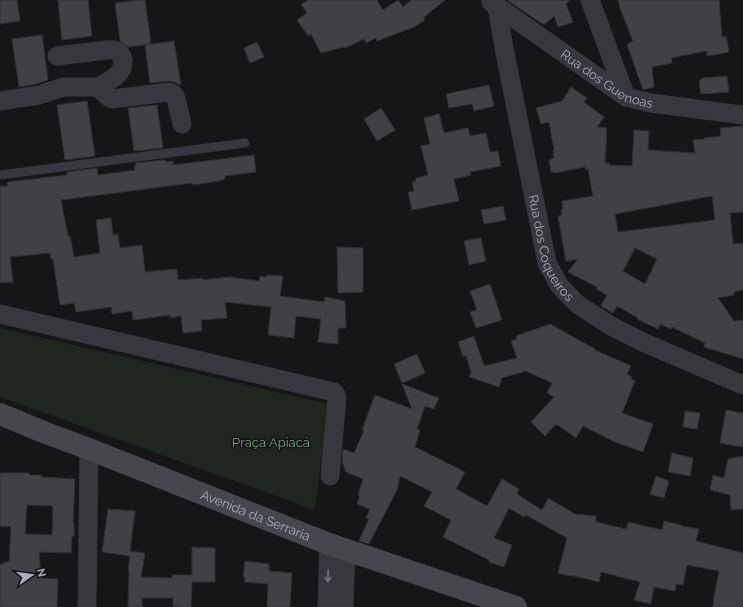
<svg xmlns="http://www.w3.org/2000/svg" width="743" height="607" viewBox="0 0 743 607" font-family="Raleway,sans-serif">
	<rect width="100%" height="100%" fill="#161618"/>
	<path fill="#1e261f" d="M0 328 328 404 315 510 0 397Z"/>
	<g fill="#404145" stroke="#303034" fill-rule="evenodd">
		<path d="M0 0H17L20 21 0 24Z"/>
		<path d="M58 0H88L92 36 62 40Z"/>
		<path d="M140 0H145L151 44 129 47 120 41 115 3Z"/>
		<path d="M309 0H377L383 10 398 0 403 7 411 0H445L423 18 425 20 414 27 377 41 376 38 366 43 364 39 345 48 344 47 321 53 311 34 308 36 297 20 307 13 301 4Z"/>
		<path d="M507 0H570L566 4 573 22 558 27 554 16 544 25Z"/>
		<path d="M618 0H719L722 37 726 36 729 52 707 56 706 51 671 58 672 63 652 67 654 87 643 90 627 44 633 41 619 6H620Z"/>
		<path d="M42 35 48 80 36 84 19 87 12 39Z"/>
		<path d="M174 41 181 85 174 82 168 81 150 83 145 45Z"/>
		<path d="M257 42 264 57 250 63 244 48Z"/>
		<path d="M727 76 729 92 701 94 699 81 703 78Z"/>
		<path d="M489 85 494 106 474 111 472 104 449 108 446 94Z"/>
		<path d="M571 87 587 98 584 102 604 117 597 127 607 128 605 163H609V165L632 166 634 130 649 131 648 150 695 153 693 140 705 139 704 138 721 136 720 128 743 126V212L730 213 733 244 743 243V290L734 292V295L718 298 734 321 743 320V359L704 347 705 343 672 327 671 329 660 324 658 329 637 319 638 318 617 306 613 313 601 306 607 295 596 289 597 287 568 272 578 259 566 261 558 216 562 215 561 210H563L562 201 593 196 588 169 586 170 585 167 555 173 554 172H551L549 160 554 158 553 151 554 150 549 122 541 124 536 108 562 101ZM712 196 715 220 618 232 615 214ZM635 248 657 259 645 284 623 271Z"/>
		<path d="M87 101 95 156 65 160 57 105Z"/>
		<path d="M157 105 163 148 134 151 128 108Z"/>
		<path d="M381 108 395 130 377 141 364 119Z"/>
		<path d="M439 114 444 133 468 128 470 136 486 133 490 152 498 151 501 166 470 172 471 175 454 179 459 201 412 210 408 192 414 191 412 182 416 181V178L428 175 421 146 430 144 424 118Z"/>
		<path d="M254 155 256 172 225 176V179L219 181 193 185 192 183 61 200 68 236H70L74 257 100 253 96 220 111 218 113 235 118 234 120 248 142 245 145 272 177 269 178 280 203 278V280L229 277 259 281 260 276 267 277V275L283 276 280 296 324 302 325 297 345 301 346 328H338V344L318 342 321 319 296 316 294 338 268 335 271 307 225 302 227 318 201 320 202 331 183 333 181 316 170 318V315L133 320 132 311 112 314 111 307 76 312 74 303 60 305 53 259H51L50 253 10 257 13 282 0 283V186H8L7 182 67 175V172L97 168 98 175 135 170 134 166H136L135 163 165 160V162L173 161V165Z"/>
		<path d="M503 206 506 220 484 224 481 210Z"/>
		<path d="M481 238 486 261 469 265 464 241Z"/>
		<path d="M337 247 363 248V292L338 293Z"/>
		<path d="M490 284 502 320 476 328 470 312 477 310 470 291Z"/>
		<path d="M550 324 595 349V350L631 366 627 374 632 377 631 379 635 381 622 413 653 424 643 452 615 442 583 426 576 438 556 424 545 436 531 422 554 397 547 393 552 383 526 371 502 378 499 387 469 377 471 372 466 356H463L458 342 474 336 484 366 517 358 511 341 517 339 516 336Z"/>
		<path d="M417 354 425 373 402 383 394 364Z"/>
		<path d="M402 384 439 398 434 409 425 406 417 429 420 430 415 447 465 472 456 489 487 506 502 479 519 489 517 494 542 510 548 498 575 514 596 516V522L626 529 628 522 662 530 664 521 681 525V526L699 529 696 541 743 553V607H713L714 597 719 571 687 565 683 585 676 584 675 591 654 587 651 604 634 600 640 582 601 572 599 582 570 575 569 576 558 573 567 538 526 515 524 517 509 508 494 538 512 545 504 567 489 562V560L443 537 451 520 424 506 432 492 400 476 397 490 369 544 359 541 369 519 366 518 370 509 357 504 360 495H358L363 479 346 472 342 462 343 449 354 453 364 431 362 430 375 395 412 409Z"/>
		<path d="M726 410 743 413V441L742 447 720 443Z"/>
		<path d="M685 411 700 413 697 429 683 427Z"/>
		<path d="M672 453 693 458 690 476 668 472Z"/>
		<path d="M743 456V509L731 510 730 495 710 490 713 475 724 478 728 459Z"/>
		<path d="M0 473H29V475H41V477L75 479 73 523H74V536H72L71 553 39 552 41 578 58 579 57 607H0V564H4V562H9L11 527 0 526ZM27 505 53 506 52 535 25 534Z"/>
		<path d="M656 476 669 481 664 498 650 494Z"/>
		<path d="M108 509 135 511 130 551 145 553 141 577 172 578V575H192V547L215 548V582H192L191 607H177V606H173V598H142V607H128L129 571H128L130 556 102 552Z"/>
		<path d="M245 561 269 564V571L292 573 290 607H267L268 584 244 582 245 577H243Z"/>
	</g>
	<g fill="none" stroke-linecap="round" stroke-linejoin="round">
		<path stroke="#37383d" stroke-width="9" d="M0 175 245 143"/>
		<g stroke="#37383d" stroke-width="19">
			<path d="M590 0 626 97"/>
			<path id="s1" d="M491 2 626 97 651 103 743 115"/>
			<path id="s2" d="M497 7 504 48 547 263 559 285 577 304 611 326 645 343 743 385"/>
			<path d="M57 56 107 50C109 50 111 50 113 50 126 52 125 68 117 75 112 80 104 84 98 87"/>
			<path d="M0 101 39 95 63 87H98L107 96 112 99 169 92C173 93 175 94 176 98L182 124"/>
			<path d="M0 314 334 392 336 395 337 398 330 476"/>
			<path d="M87 607 89 449"/>
			<path d="M327 607 329 544"/>
			<path d="M344 607 346 550"/>
		</g>
		<path stroke="#45474d" stroke-width="22" id="s3" d="M0 414 46 433 89 449 329 544 516 607"/>
	</g>
	<defs><path id="oneway-shaft" d="M-6 0H5M1.5-3L5.5 0L1.5 3" fill="none" stroke-width="1.6" stroke-linecap="round" stroke-linejoin="round"/></defs>
	<use stroke="#757881" href="#oneway-shaft" transform="translate(328 576) rotate(92)"/>
	<g text-anchor="middle" dominant-baseline="central" stroke-width="3" stroke-linejoin="round" paint-order="stroke">
		<g font-size="13" fill="#a8adb8" stroke="#111113">
			<text stroke="none"><textPath href="#s1" startOffset="140">Rua dos Guenoas</textPath></text>
			<text stroke="none"><textPath href="#s2" startOffset="248">Rua dos Coqueiros</textPath></text>
			<text stroke="none"><textPath href="#s3" startOffset="275">Avenida da Serraria</textPath></text>
		</g>
		<g font-size="13" fill="#7fa381" stroke="#111113">
			<text x="271" y="442">Praça Apiacá</text>
		</g>
	</g>
	<g transform="translate(32 575) rotate(76)" stroke="#111113" stroke-width="3" paint-order="stroke">
	<path d="M0-3L7 15L0 10L-7 15Z" fill="#a8adb8"/>
	<text y="-6" font-size="11" font-weight="bold" text-anchor="middle" fill="#a8adb8">N</text>
	</g>
</svg>
